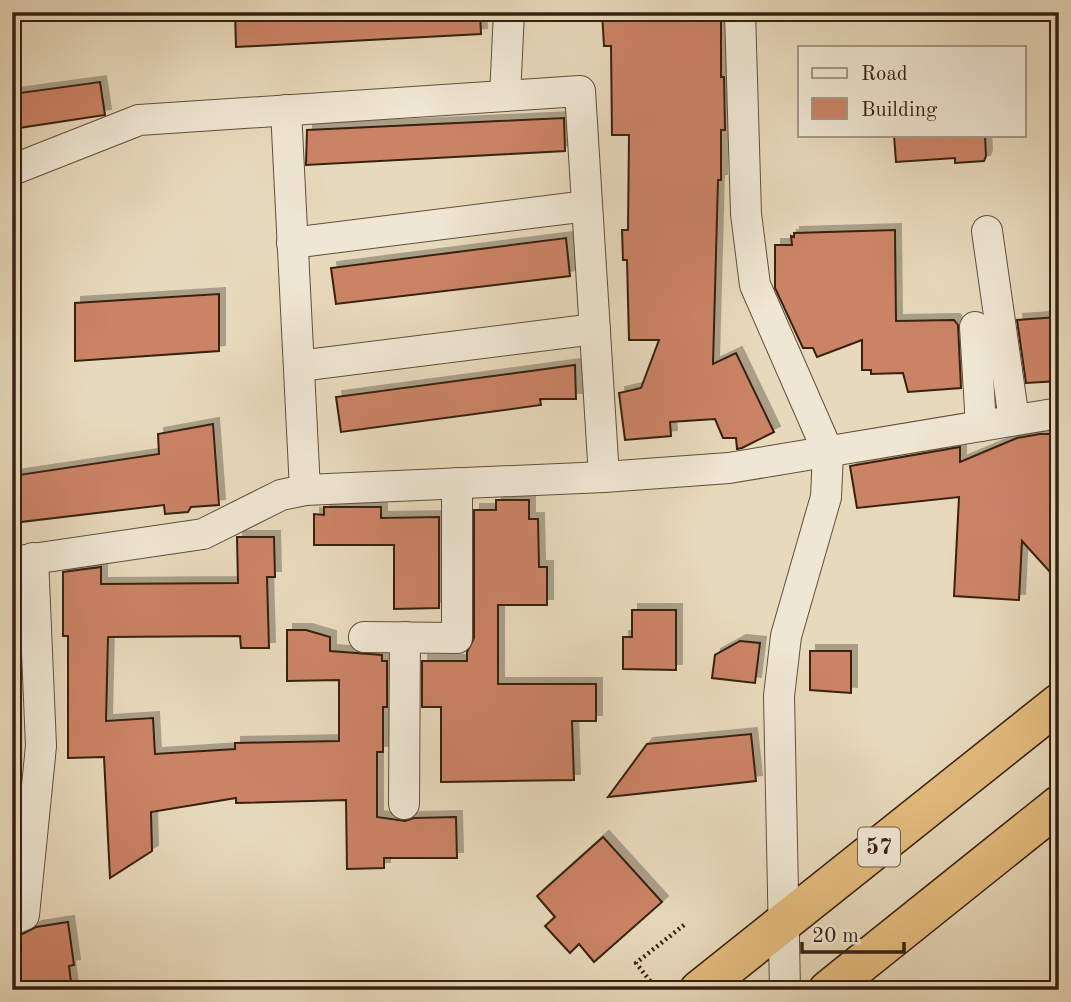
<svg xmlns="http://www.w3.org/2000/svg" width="1071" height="1002" viewBox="0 0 1071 1002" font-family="'Old Standard TT',serif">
	<defs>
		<filter id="shadow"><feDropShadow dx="6" dy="-6" stdDeviation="0" flood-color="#0004"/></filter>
	</defs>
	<rect width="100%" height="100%" fill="#e7d9bb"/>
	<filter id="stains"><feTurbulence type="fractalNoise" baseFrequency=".00286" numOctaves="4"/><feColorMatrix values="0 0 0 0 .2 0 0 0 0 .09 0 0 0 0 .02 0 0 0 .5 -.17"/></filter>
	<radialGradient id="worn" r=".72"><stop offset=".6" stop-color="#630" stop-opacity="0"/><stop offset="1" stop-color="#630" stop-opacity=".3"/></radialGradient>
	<g fill="#cb8366" stroke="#372010" stroke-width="2" filter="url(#shadow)">
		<path d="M480 12 481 34 236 47 235 13Z"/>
		<path d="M602 12H663V18H721V77H724L725 130H721V180H718L713 364 736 353 774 432 742 448 737 449 736 438H723L715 419 670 422 671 436 625 440 619 393 641 388 659 340H629L627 260H623L622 230H628L629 135H612L611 46H604Z"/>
		<path d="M100 82 105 115 12 129V94Z"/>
		<path d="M564 118 565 151 306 165 307 130Z"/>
		<path d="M894 135H985L986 156 984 161 955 163V158L896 162Z"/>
		<path d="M895 230 896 321 954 320 958 325 961 388 908 392 903 373 871 374V370H862V340L817 357 813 348H803L775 288V245H792L791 236 794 237V233Z"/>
		<path d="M566 238 570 276 336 304 331 268Z"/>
		<path d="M219 294V351L75 361V303Z"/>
		<path d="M1058 317 1059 381 1026 383 1017 320Z"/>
		<path d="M575 365 576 399H540L541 405 341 432 336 397Z"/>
		<path d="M213 424 219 505 191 507 188 512 165 514 164 505 12 523V476L159 454 158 434Z"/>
		<path d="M1040 434H1059V582L1022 541 1019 600 954 596 959 497 857 508 850 466 960 447V462L1017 438Z"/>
		<path d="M496 500H529V519H538L539 567H547V605H498V684H596V721H572L574 780 441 782V707H422V661H467V652L474 638V510H496Z"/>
		<path d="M324 507H381V518L439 517V608L394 609V545H314V514L324 515Z"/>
		<path d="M237 537H274L275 577H267L269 648H241L240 636 108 637 106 721 153 718 155 754 235 749V743L339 741V680L287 681V630H306L330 637V651L382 655V661H387V707H383V752H377V817L405 821 414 818 456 817 457 858H384V868L347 869 346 800 236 803V798L151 812 152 851 110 878 104 757 68 758V636H63V572L101 567V584L238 583Z"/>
		<path d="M632 610H676V670L623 669V637H632Z"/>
		<path d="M740 641 760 643 755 683 712 678 715 655Z"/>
		<path d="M810 651H851V693L810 690Z"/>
		<path d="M751 734 756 781 608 797 647 744Z"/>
		<path d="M603 837 662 902 594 962 579 944 570 953 545 926 555 917 537 896Z"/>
		<path d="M68 922 74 965 69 966 72 990H12V953L19 952 18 936 36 927Z"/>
	</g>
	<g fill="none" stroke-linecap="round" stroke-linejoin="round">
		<g stroke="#634e3b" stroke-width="32">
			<g id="street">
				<path d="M740 12 746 214 755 285 828 452 826 497 786 636 779 696 785 990"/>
				<path d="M505 96 509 12"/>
				<path d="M286 110 305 490"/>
				<path d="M12 170 139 120 580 91 604 477"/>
				<path d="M987 231 1014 420"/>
				<path d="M292 243 587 206"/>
				<path d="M975 327 981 426"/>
				<path d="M299 366 595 329"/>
				<path d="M12 562 203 534 281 495 305 490 604 477 729 468 1059 413"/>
				<path d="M364 637 457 638V483"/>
				<path d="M404 804 405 637"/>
				<path d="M12 920 24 915 41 746 33 558"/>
			</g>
		</g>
		<g stroke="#372010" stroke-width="41">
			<g id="highway">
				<path d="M699 990 1059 703"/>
				<path d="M828 990 1059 805"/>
			</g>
		</g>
		<path stroke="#372010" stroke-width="4.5" stroke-dasharray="2 3.5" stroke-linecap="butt" d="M657 990 636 963 684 925"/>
		<use href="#street" stroke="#efe6d3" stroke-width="30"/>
		<use href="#highway" stroke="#e4bc7e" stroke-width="38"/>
	</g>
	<g text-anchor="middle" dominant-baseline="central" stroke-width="5" stroke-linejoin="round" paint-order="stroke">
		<rect fill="#efe6d3" stroke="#6e5b4a" stroke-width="2" x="858" y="827.5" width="42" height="39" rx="5"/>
		<g font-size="23" font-weight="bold" fill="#372010">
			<text x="879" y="847">57</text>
		</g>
	</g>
	<rect width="1071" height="1002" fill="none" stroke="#e7d9bb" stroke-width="42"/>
	<rect x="14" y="14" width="1043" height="974" fill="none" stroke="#372010" stroke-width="3.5"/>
	<rect x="21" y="21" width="1029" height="960" fill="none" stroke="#372010" stroke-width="2"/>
	<rect x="798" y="46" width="228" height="91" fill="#efe6d3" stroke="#a59785" stroke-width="2"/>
	<rect x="812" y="68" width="35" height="10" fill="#efe6d3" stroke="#a59785" stroke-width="2"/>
	<text x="861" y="80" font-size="21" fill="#372010">Road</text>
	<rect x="812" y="98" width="35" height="21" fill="#cb8366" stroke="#a59785" stroke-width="2"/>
	<text x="861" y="116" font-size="21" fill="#372010">Building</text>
	<path d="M802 942v10h102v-10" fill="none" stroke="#372010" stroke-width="3.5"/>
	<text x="812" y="942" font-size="21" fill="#372010" stroke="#efe6d3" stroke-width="5" paint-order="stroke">20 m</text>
	<rect width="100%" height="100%" filter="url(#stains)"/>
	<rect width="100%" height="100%" fill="url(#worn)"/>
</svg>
